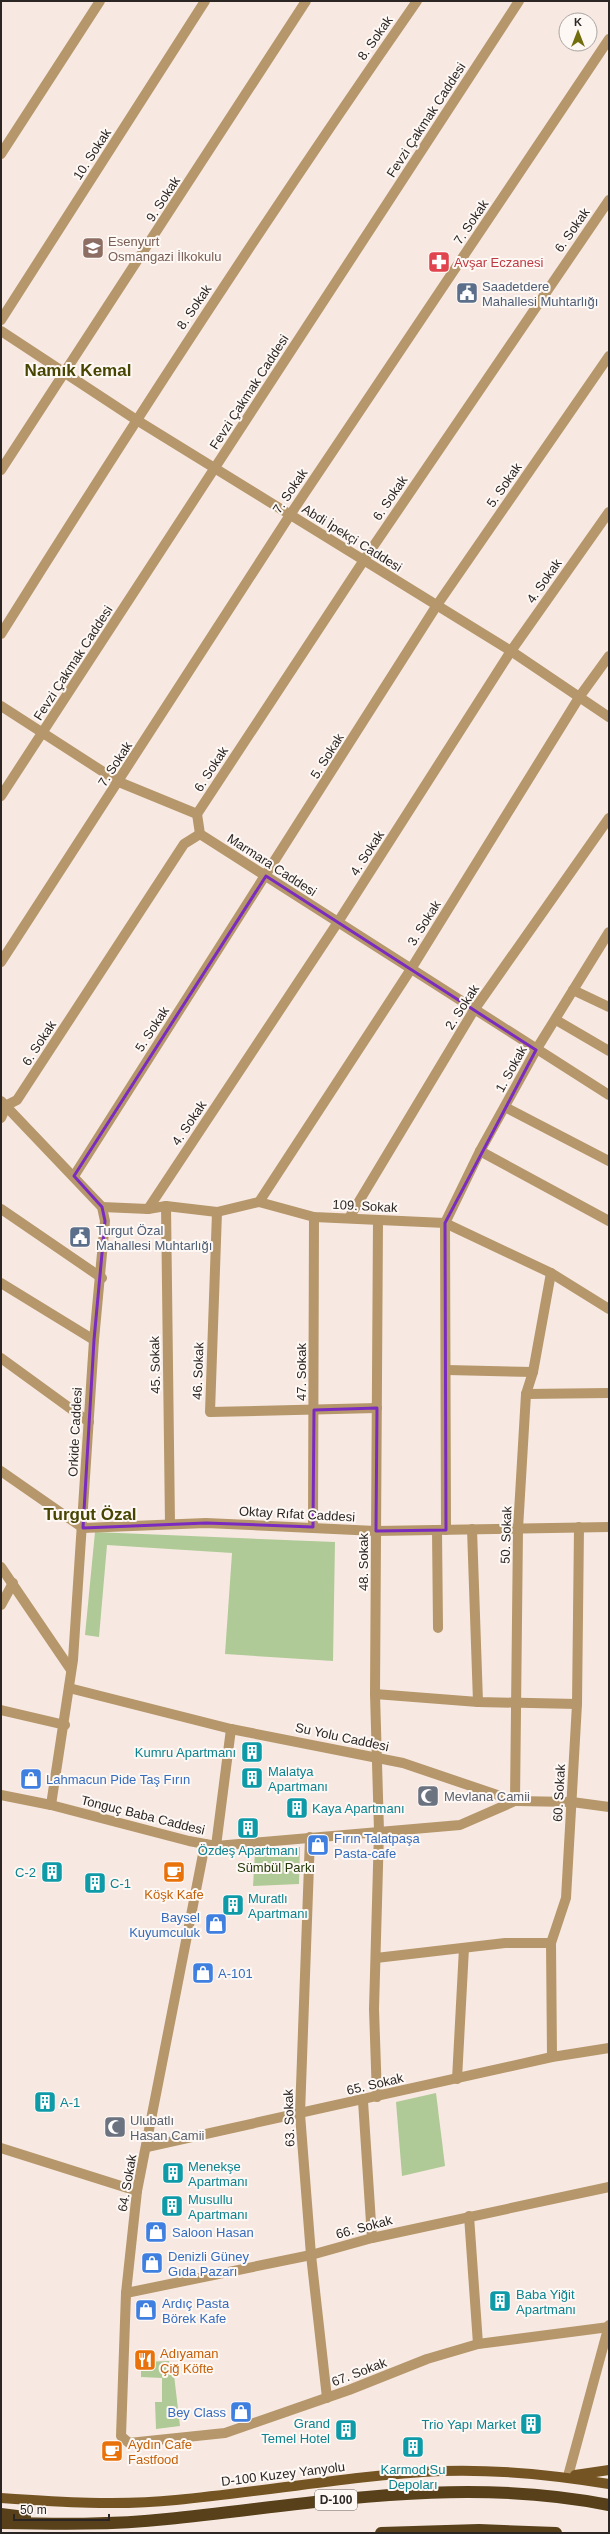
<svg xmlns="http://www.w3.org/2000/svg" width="610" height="2534" viewBox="0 0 610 2534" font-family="Arial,sans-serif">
	<rect width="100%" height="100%" fill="#f7e9e2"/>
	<g fill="#afca96">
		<path d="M95 1532 335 1542 333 1661 225 1654 232 1553 107 1545 99 1637 85 1635Z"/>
		<path d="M300 1847 299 1884 253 1886 255 1852Z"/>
		<path d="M436 2093 445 2166 402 2176 396 2102Z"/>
		<path d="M169 2361 174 2375 180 2426 156 2429 155 2402H162V2378L141 2377V2362Z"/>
	</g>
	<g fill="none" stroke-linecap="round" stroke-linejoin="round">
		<g stroke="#b6976b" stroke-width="10">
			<path d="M1 154 100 1"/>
			<path d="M1 320 205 1"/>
			<path d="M1 331 135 419 511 651 609 717"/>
			<path d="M1 470 306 1"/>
			<path d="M1 634C135 420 273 208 417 1"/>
			<path d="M1 706 119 782 197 814 200 834 609 1095"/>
			<path d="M1 796 519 1"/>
			<path d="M197 814 364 560 609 200"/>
			<path d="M1 962 290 515 609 39"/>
			<path d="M573 990 609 1007"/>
			<path d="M556 1020 609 1051"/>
			<path d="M1 1101 102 1207 105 1221 94 1340 73 1660 51 1805"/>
			<path d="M505 1107 609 1161"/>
			<path d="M1 1118 7 1105 17 1100 184 844 200 834"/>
			<path d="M480 1151 609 1221"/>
			<path d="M74 1176 437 605 609 356"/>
			<path d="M259 1202 411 969 580 696 609 656"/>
			<path d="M166 1206 170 1524"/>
			<path d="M102 1207 148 1209 166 1206 217 1212 259 1202 314 1217 445 1223 551 1273 609 1309"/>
			<path d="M1 1209 102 1278"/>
			<path d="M148 1209 338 922 511 651 609 512"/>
			<path d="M217 1212 210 1412 377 1408"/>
			<path d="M349 1218 474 1010 609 818"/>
			<path d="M1 1283 94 1340"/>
			<path d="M1 1358 89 1422"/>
			<path d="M447 1370 533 1372"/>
			<path d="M526 1394 609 1393"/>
			<path d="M1 1471 83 1528 206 1523 376 1531 609 1527"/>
			<path d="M313 1527 314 1217"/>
			<path d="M472 1529 478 1702"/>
			<path d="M437 1530 438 1628"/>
			<path d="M446 1530 445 1223 480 1151 536 1050 609 932"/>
			<path d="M1 1567 71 1670"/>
			<path d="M1 1605 13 1583"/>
			<path d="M69 1688 231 1729 403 1763 515 1801 572 1802 609 1807"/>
			<path d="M375 1694 478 1702 577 1704"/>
			<path d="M1 1710 65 1725"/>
			<path d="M1 1795 51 1805 189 1841 216 1846 460 1825 515 1801"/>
			<path d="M515 1801 518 1529 526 1394 533 1372 551 1273"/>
			<path d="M310 1837 300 2114 311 2255 327 2398"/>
			<path d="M205 1844 137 2191 126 2293 121 2436 129 2443 225 2433 349 2390 427 2359 478 2344 609 2327"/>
			<path d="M216 1846 231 1729"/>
			<path d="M376 1958 505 1943H551"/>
			<path d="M552 2057 551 1943 566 1898 577 1704 579 1527"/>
			<path d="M457 2079 464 1948"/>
			<path d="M377 2097 374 2009 379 1831 375 1694 378 1220"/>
			<path d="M363 2101 372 2238"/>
			<path d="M147 2147 552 2057 609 2048"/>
			<path d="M1 2148 137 2191"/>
			<path d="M469 2216 478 2344"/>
			<path d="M126 2293 311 2255 372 2238 609 2187"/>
			<path d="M568 2476 609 2325"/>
		</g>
		<g stroke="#755423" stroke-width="10">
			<path d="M575 2475 609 2470"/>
			<path d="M1 2498C59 2502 118 2506 176 2500 264 2492 352 2475 441 2471 497 2469 554 2475 609 2484"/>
		</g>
		<g stroke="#58401b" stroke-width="12">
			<path d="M1 2514 25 2517"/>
			<path d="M1 2523C56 2524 112 2525 167 2519 316 2504 459 2475 609 2505"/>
			<path d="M381 2533 479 2530 556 2533"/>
		</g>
	</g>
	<path fill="none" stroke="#7b2cbf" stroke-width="3" stroke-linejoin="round" d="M266 876 536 1050 445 1223 446 1530 376 1531 377 1408 314 1410 313 1527 206 1523 83 1528 94 1340 105 1221 102 1207 74 1176Z"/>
	<defs>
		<g id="school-square" transform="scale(1.15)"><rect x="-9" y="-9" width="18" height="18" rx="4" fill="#8d6e63" stroke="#fef8f5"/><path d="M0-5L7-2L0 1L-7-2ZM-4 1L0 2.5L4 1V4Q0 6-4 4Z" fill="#fff"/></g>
		<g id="pharmacy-square" transform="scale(1.15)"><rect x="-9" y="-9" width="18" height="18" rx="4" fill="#e0444e" stroke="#fef8f5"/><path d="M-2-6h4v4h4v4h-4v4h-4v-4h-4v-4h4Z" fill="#fff"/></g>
		<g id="civic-square" transform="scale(1.15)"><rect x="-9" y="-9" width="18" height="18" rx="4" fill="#5c6f8a" stroke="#fef8f5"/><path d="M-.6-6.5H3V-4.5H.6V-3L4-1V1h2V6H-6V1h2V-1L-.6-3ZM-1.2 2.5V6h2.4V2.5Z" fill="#fff"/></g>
		<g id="building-square" transform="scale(1.15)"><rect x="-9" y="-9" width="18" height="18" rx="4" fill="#0f9aa8" stroke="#fef8f5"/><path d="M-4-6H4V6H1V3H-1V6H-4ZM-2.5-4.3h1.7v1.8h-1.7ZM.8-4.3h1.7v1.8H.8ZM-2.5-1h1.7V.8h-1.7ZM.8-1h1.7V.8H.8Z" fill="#fff"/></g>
		<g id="shop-square" transform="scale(1.15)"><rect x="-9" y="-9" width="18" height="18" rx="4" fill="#3f7fe0" stroke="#fef8f5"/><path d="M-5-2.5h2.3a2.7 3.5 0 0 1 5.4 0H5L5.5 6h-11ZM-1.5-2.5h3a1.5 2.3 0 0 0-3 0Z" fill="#fff"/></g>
		<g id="mosque-square" transform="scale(1.15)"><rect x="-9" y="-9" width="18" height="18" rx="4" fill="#6b7280" stroke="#fef8f5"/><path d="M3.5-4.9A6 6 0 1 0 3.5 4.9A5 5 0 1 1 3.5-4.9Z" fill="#fff"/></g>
		<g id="cafe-square" transform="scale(1.15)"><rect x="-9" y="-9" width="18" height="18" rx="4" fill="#e8710a" stroke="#fef8f5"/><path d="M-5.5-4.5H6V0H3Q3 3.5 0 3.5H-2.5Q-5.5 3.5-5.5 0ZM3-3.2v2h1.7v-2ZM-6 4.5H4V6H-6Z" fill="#fff"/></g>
		<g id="restaurant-square" transform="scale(1.15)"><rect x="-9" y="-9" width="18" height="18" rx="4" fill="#e8710a" stroke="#fef8f5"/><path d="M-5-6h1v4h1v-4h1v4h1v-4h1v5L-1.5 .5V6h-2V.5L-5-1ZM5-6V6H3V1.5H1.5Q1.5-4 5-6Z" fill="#fff"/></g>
	</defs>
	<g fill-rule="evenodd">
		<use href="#school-square" x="93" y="248"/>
		<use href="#pharmacy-square" x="439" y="262"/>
		<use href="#civic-square" x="467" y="293"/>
		<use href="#civic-square" x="80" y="1237"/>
		<use href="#building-square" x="252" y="1752"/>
		<use href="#building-square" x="252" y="1778"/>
		<use href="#shop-square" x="31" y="1779"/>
		<use href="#mosque-square" x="428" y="1796"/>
		<use href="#building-square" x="297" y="1808"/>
		<use href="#building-square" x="248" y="1828"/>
		<use href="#shop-square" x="318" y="1845"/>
		<use href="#building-square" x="52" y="1872"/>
		<use href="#cafe-square" x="174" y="1872"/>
		<use href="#building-square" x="95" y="1883"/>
		<use href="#building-square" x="233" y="1905"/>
		<use href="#shop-square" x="216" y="1924"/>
		<use href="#shop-square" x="203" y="1973"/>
		<use href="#building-square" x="45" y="2102"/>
		<use href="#mosque-square" x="115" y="2127"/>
		<use href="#building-square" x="173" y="2173"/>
		<use href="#building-square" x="172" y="2206"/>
		<use href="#shop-square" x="156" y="2232"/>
		<use href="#shop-square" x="152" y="2263"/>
		<use href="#building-square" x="500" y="2301"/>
		<use href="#shop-square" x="146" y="2310"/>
		<use href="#restaurant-square" x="145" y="2360"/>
		<use href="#shop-square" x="241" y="2412"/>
		<use href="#building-square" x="531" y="2424"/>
		<use href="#building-square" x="346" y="2430"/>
		<use href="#building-square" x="413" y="2447"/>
		<use href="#cafe-square" x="112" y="2451"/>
	</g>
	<g text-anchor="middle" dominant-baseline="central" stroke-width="4" stroke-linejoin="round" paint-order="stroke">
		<rect fill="#fef8f5" stroke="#6a6563" stroke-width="1" x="315" y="2490" width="42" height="20" rx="3"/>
		<g font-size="12" font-weight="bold" fill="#2b2624">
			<text x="336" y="2500">D-100</text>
		</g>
		<g font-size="13" fill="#2b2624" stroke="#fef8f5">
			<text transform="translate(375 38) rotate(-55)">8. Sokak</text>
			<text transform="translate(426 120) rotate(-57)">Fevzi Çakmak Caddesi</text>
			<text transform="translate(92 154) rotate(-57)">10. Sokak</text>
			<text transform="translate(163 199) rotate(-57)">9. Sokak</text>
			<text transform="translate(471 222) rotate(-56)">7. Sokak</text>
			<text transform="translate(572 230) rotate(-55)">6. Sokak</text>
			<text transform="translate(194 307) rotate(-56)">8. Sokak</text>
			<text transform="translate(249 392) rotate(-57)">Fevzi Çakmak Caddesi</text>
			<text transform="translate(504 485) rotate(-55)">5. Sokak</text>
			<text transform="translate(290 491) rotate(-56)">7. Sokak</text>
			<text transform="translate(390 498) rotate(-56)">6. Sokak</text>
			<text transform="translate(352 538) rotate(32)">Abdi İpekçi Caddesi</text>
			<text transform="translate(544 581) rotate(-55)">4. Sokak</text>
			<text transform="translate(73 663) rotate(-57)">Fevzi Çakmak Caddesi</text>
			<text transform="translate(327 756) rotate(-58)">5. Sokak</text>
			<text transform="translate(115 764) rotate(-57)">7. Sokak</text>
			<text transform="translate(211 769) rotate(-57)">6. Sokak</text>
			<text transform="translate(367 853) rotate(-57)">4. Sokak</text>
			<text transform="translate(272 865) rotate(33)">Marmara Caddesi</text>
			<text transform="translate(424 923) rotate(-58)">3. Sokak</text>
			<text transform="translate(462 1007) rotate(-57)">2. Sokak</text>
			<text transform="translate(152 1029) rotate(-57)">5. Sokak</text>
			<text transform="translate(39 1043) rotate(-57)">6. Sokak</text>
			<text transform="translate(511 1069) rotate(-61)">1. Sokak</text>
			<text transform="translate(189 1123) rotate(-56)">4. Sokak</text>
			<text transform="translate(365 1206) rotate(3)">109. Sokak</text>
			<text transform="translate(155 1365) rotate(-91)">45. Sokak</text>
			<text transform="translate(198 1371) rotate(-88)">46. Sokak</text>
			<text transform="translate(301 1372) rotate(-90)">47. Sokak</text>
			<text transform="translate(75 1432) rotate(-87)">Orkide Caddesi</text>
			<text transform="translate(297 1514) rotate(3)">Oktay Rıfat Caddesi</text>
			<text transform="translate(506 1535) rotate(-88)">50. Sokak</text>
			<text transform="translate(363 1562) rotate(-90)">48. Sokak</text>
			<text transform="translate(342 1737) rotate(12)">Su Yolu Caddesi</text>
			<text transform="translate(559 1793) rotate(-87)">60. Sokak</text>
			<text transform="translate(143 1815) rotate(14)">Tonguç Baba Caddesi</text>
			<text transform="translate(375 2084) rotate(-13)">65. Sokak</text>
			<text transform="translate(289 2118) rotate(-92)">63. Sokak</text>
			<text transform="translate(127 2183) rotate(-80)">64. Sokak</text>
			<text transform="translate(364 2227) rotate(-15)">66. Sokak</text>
			<text transform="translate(359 2372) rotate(-21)">67. Sokak</text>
			<text transform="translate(283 2474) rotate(-7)">D-100 Kuzey Yanyolu</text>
		</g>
		<g font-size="13" fill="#785e54" stroke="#fef8f5" text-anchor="start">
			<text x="108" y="241">Esenyurt<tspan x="108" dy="15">Osmangazi İlkokulu</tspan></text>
		</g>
		<g font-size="13" fill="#be3a42" stroke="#fef8f5" text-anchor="start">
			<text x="454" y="262">Avşar Eczanesi</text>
		</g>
		<g font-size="13" fill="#4e5e75" stroke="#fef8f5" text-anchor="start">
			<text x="482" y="286">Saadetdere<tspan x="482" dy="15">Mahallesi Muhtarlığı</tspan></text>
			<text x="96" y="1230">Turgut Özal<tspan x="96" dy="15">Mahallesi Muhtarlığı</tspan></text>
		</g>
		<g font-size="13" fill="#0d838f" stroke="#fef8f5" text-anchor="start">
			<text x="236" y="1752" text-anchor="end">Kumru Apartmanı</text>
			<text x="268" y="1771">Malatya<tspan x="268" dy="15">Apartmanı</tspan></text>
			<text x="312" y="1808">Kaya Apartmanı</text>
			<text x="248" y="1850" text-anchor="middle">Özdeş Apartmanı</text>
			<text x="36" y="1872" text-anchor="end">C-2</text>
			<text x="110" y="1883">C-1</text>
			<text x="248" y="1898">Muratlı<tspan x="248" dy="15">Apartmanı</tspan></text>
			<text x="60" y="2102">A-1</text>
			<text x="188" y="2166">Menekşe<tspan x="188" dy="15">Apartmanı</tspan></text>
			<text x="188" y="2199">Musullu<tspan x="188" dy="15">Apartmanı</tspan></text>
			<text x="516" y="2294">Baba Yiğit<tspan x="516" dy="15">Apartmanı</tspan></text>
			<text x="330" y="2423" text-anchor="end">Grand<tspan x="330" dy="15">Temel Hotel</tspan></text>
			<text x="516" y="2424" text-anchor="end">Trio Yapı Market</text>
			<text x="413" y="2469" text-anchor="middle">Karmod Su<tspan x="413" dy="15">Depoları</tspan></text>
		</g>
		<g font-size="13" fill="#366cbe" stroke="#fef8f5" text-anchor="start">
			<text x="46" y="1779">Lahmacun Pide Taş Fırın</text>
			<text x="334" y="1838">Fırın Talatpaşa<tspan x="334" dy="15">Pasta-cafe</tspan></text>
			<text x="200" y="1917" text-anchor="end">Baysel<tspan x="200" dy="15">Kuyumculuk</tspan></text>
			<text x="218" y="1973">A-101</text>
			<text x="172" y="2232">Saloon Hasan</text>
			<text x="168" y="2256">Denizli Güney<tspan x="168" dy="15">Gıda Pazarı</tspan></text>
			<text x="162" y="2303">Ardıç Pasta<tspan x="162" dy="15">Börek Kafe</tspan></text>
			<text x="226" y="2412" text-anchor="end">Bey Class</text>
		</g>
		<g font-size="13" fill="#5b616d" stroke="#fef8f5" text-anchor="start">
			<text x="444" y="1796">Mevlana Camii</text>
			<text x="130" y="2120">Ulubatlı<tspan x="130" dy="15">Hasan Camii</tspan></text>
		</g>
		<g font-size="13" fill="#24390a" stroke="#fef8f5">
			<text x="276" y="1867">Sümbül Parkı</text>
		</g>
		<g font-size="13" fill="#c56008" stroke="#fef8f5" text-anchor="start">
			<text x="174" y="1894" text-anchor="middle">Köşk Kafe</text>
			<text x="160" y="2353">Adıyaman<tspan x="160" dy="15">Çiğ Köfte</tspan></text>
			<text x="128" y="2444">Aydın Cafe<tspan x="128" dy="15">Fastfood</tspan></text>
		</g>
		<g font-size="17" font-weight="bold" fill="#484503" stroke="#fef8f5">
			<text x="78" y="370">Namık Kemal</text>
			<text x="90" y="1514">Turgut Özal</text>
		</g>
	</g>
	<rect width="610" height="2534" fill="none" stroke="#2b2624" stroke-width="4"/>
	<g transform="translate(578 32)"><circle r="19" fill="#fef8f5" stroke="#aaa4a1"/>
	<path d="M0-3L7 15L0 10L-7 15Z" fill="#726e0d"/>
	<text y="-6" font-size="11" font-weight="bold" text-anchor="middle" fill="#2b2624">K</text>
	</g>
	<path d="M14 2514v6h95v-6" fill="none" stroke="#2b2624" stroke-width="2"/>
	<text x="20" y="2514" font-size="12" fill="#2b2624" stroke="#fef8f5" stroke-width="3" paint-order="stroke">50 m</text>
</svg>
